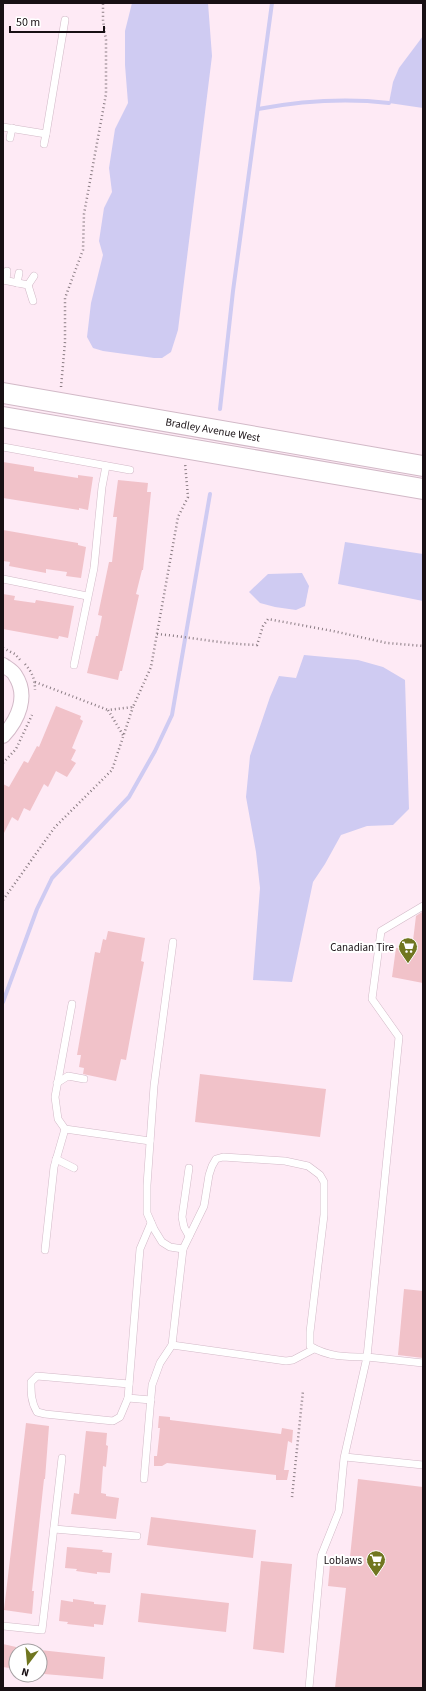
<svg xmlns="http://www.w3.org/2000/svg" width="426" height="1691" viewBox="0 0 426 1691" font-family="'Source Sans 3',sans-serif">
	<rect width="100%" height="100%" fill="#feeaf5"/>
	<g fill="#cfcbf2">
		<path d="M132 3H208L212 56 178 330 171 352 162 358H154L103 351 93 348 87 337 91 303 103 255 99 241 104 208 112 192 109 168 115 129 128 103 125 65V31Z"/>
		<path d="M423 36V108L389 103 393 82 399 68Z"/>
		<path d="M345 542 423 554V601L338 584Z"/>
		<path d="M302 573 309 586 305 606 296 610 275 607 260 603 249 592 268 574Z"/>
		<path d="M304 655 358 660 383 667 405 680 409 809 393 825 367 826 341 835 325 864 313 882 292 982 253 980 260 888 256 852 246 797 250 756 270 697 279 676 296 678Z"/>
	</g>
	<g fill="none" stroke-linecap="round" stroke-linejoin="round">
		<g stroke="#cfcbf2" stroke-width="4">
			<path d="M258 109C301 101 345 98 389 103"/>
			<path d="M220 409 233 291 272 3"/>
			<path d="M3 1002 37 909 52 878 129 797 155 751 172 715 210 494"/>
		</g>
	</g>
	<g fill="#f1c2c9">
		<path d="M3 462 34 467V471L78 478V475L93 477 88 510 79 508V510L3 498Z"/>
		<path d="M118 480 148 483 147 492H151L143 570H142L136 594 139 595 122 671H120L118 680 87 673 96 636H98L102 616 98 615 109 562H112L117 517H113Z"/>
		<path d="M3 530 78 543V545L86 547 81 578 66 576 67 572 46 569V573L9 566 10 562 3 561Z"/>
		<path d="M3 594 15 596 14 600 35 603 36 600 74 606 68 638 59 636 58 639 3 629Z"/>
		<path d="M56 706 81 716 80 719 83 721 72 748 76 750 71 760 76 763 67 777 56 771 48 787 44 784 30 811 24 808 18 821 12 817 3 835V784L9 787 24 761 28 763 37 746 39 747Z"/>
		<path d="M422 912 423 983 392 977 396 948 412 949 416 916Z"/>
		<path d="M108 931 145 938 141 961 144 962 126 1060 121 1059 116 1081 83 1074 84 1068 79 1067 81 1055H77L95 952 100 953 103 939 106 940Z"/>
		<path d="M200 1074 326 1089 320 1137 195 1122Z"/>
		<path d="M404 1289 423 1291V1358L398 1355Z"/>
		<path d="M159 1416 170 1417V1420L281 1434 282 1428 293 1430 292 1443 288 1441 284 1470H289L287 1480H276V1475L167 1463 162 1466H154V1456H157L160 1428H158Z"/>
		<path d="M26 1423 49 1426 45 1479H44L32 1591H34L32 1614 4 1610Z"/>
		<path d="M86 1431 107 1433 106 1445 108 1446 106 1467 103 1466 101 1493 106 1494V1496L119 1498 116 1519 71 1514 74 1493 79 1494Z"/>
		<path d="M358 1479 423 1487V1688H335L346 1588 328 1586 330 1565 349 1567Z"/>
		<path d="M151 1517 256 1530 253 1558 147 1545Z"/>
		<path d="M67 1547 103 1550 102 1552 112 1553 110 1573 97 1572V1574L76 1571 77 1569 65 1568Z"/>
		<path d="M261 1561 292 1564 284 1653 253 1649Z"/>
		<path d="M141 1593 229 1603 226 1632 138 1622Z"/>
		<path d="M73 1599 94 1602V1604L106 1605 103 1625 94 1624V1627L67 1624 68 1622 59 1621 61 1600 73 1602Z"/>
		<path d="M3 1644 16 1647V1669L3 1667Z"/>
		<path d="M40 1650 105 1657 103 1679 44 1674V1672H40Z"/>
	</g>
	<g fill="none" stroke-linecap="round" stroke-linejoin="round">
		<g stroke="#d2b9c7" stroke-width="8">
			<g id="lane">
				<path d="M3 127 46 134 65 20"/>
				<path d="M10 138 12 128"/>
				<path d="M44 144 46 134"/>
				<path d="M3 280 28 285 33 301"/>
				<path d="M6 280 7 271"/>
				<path d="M17 283 19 273"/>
				<path d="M28 285 34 276"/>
				<path d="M3 447 130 470"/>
				<path d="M3 579 87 596"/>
				<path d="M74 665 94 568 102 487 106 466"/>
				<path d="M423 906 381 931 372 999 399 1037 367 1357 423 1363"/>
				<path d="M173 942 154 1086 147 1185V1213L154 1229 162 1242 170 1247 183 1249"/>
				<path d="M72 1004 55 1097 58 1119 65 1129 150 1141"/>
				<path d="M57 1083 68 1076 84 1079"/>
				<path d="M56 1159 74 1168"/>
				<path d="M189 1236 184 1227 182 1217 189 1168"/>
				<path d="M45 1250 54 1167 65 1129"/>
				<path d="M172 1345 286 1361 293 1360 314 1349"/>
				<path d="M128 1398 120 1417 113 1421 45 1414 37 1412C31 1402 31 1393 31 1382L37 1376 129 1384"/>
				<path d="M151 1400 128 1398 140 1249 151 1223"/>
				<path d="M345 1457 423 1465"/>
				<path d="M144 1479 152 1385 160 1363 172 1345 183 1249 204 1206 209 1175 212 1166 216 1159 223 1157 285 1161 308 1166 320 1175 324 1182V1215L310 1332V1346C328 1357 346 1357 367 1357L344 1458 339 1511 321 1556 309 1688"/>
				<path d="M54 1529 137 1536"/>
				<path d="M3 1626 42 1630 62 1458"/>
			</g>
		</g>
		<g stroke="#d2b9c7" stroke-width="16">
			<path id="street" d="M3 665C7 668 13 671 15 675 29 696 18 720 3 736"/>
		</g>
		<g stroke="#d2b9c7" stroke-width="22">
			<g id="secondary">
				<path id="s1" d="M3 393 423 466"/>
				<path d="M3 417 423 489"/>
			</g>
		</g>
		<g stroke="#8a7c83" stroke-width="2.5" stroke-dasharray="1 3" stroke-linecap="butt">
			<path d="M61 387 65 342V298L83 250 84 214 106 94V40L103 20V3"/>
			<path d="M157 634C190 637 223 644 257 645L263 626 268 619 333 631 387 643 423 646"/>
			<path d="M3 648 15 654 21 661"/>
			<path d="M25 664C32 672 35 679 35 690"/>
			<path d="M35 682 108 710"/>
			<path d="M123 735 108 710 133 707 151 667 178 517 188 497 185 463"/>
			<path d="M3 763 16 749 32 715"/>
			<path d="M3 900 55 827 112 770 133 707"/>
			<path d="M292 1497 303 1391"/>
		</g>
		<use href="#lane" stroke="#fff" stroke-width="7"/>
		<use href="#street" stroke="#fff" stroke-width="14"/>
		<use href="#secondary" stroke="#fff" stroke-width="20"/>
	</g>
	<defs>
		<g id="supermarket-pin" transform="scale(1)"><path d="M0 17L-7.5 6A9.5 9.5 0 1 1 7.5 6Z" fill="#707620" stroke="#fff"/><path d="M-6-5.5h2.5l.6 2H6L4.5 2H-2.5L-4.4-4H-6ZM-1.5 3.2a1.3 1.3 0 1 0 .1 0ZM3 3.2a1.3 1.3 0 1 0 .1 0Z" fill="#fff"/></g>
	</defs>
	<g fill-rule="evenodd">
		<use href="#supermarket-pin" x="408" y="947"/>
		<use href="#supermarket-pin" x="376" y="1560"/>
	</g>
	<g text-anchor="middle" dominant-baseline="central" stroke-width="4" stroke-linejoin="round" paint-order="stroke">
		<g font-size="11" fill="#181014" stroke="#fff">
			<text stroke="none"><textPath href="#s1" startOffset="213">Bradley Avenue West</textPath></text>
		</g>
		<g font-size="11" fill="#181014" stroke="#fff" text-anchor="end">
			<text x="394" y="947">Canadian Tire</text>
			<text x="362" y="1560">Loblaws</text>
		</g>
	</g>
	<rect width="426" height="1691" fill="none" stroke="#181014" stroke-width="8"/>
	<g transform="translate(28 1663) rotate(196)"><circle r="19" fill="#ffffff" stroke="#a39fa1"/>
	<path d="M0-3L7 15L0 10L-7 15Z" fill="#707620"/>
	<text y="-6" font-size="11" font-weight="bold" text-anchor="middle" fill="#181014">N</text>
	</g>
	<path d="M10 26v6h94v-6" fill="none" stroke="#181014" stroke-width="2"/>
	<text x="16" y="26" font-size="12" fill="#181014" stroke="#ffffff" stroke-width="3" paint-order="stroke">50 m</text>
</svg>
